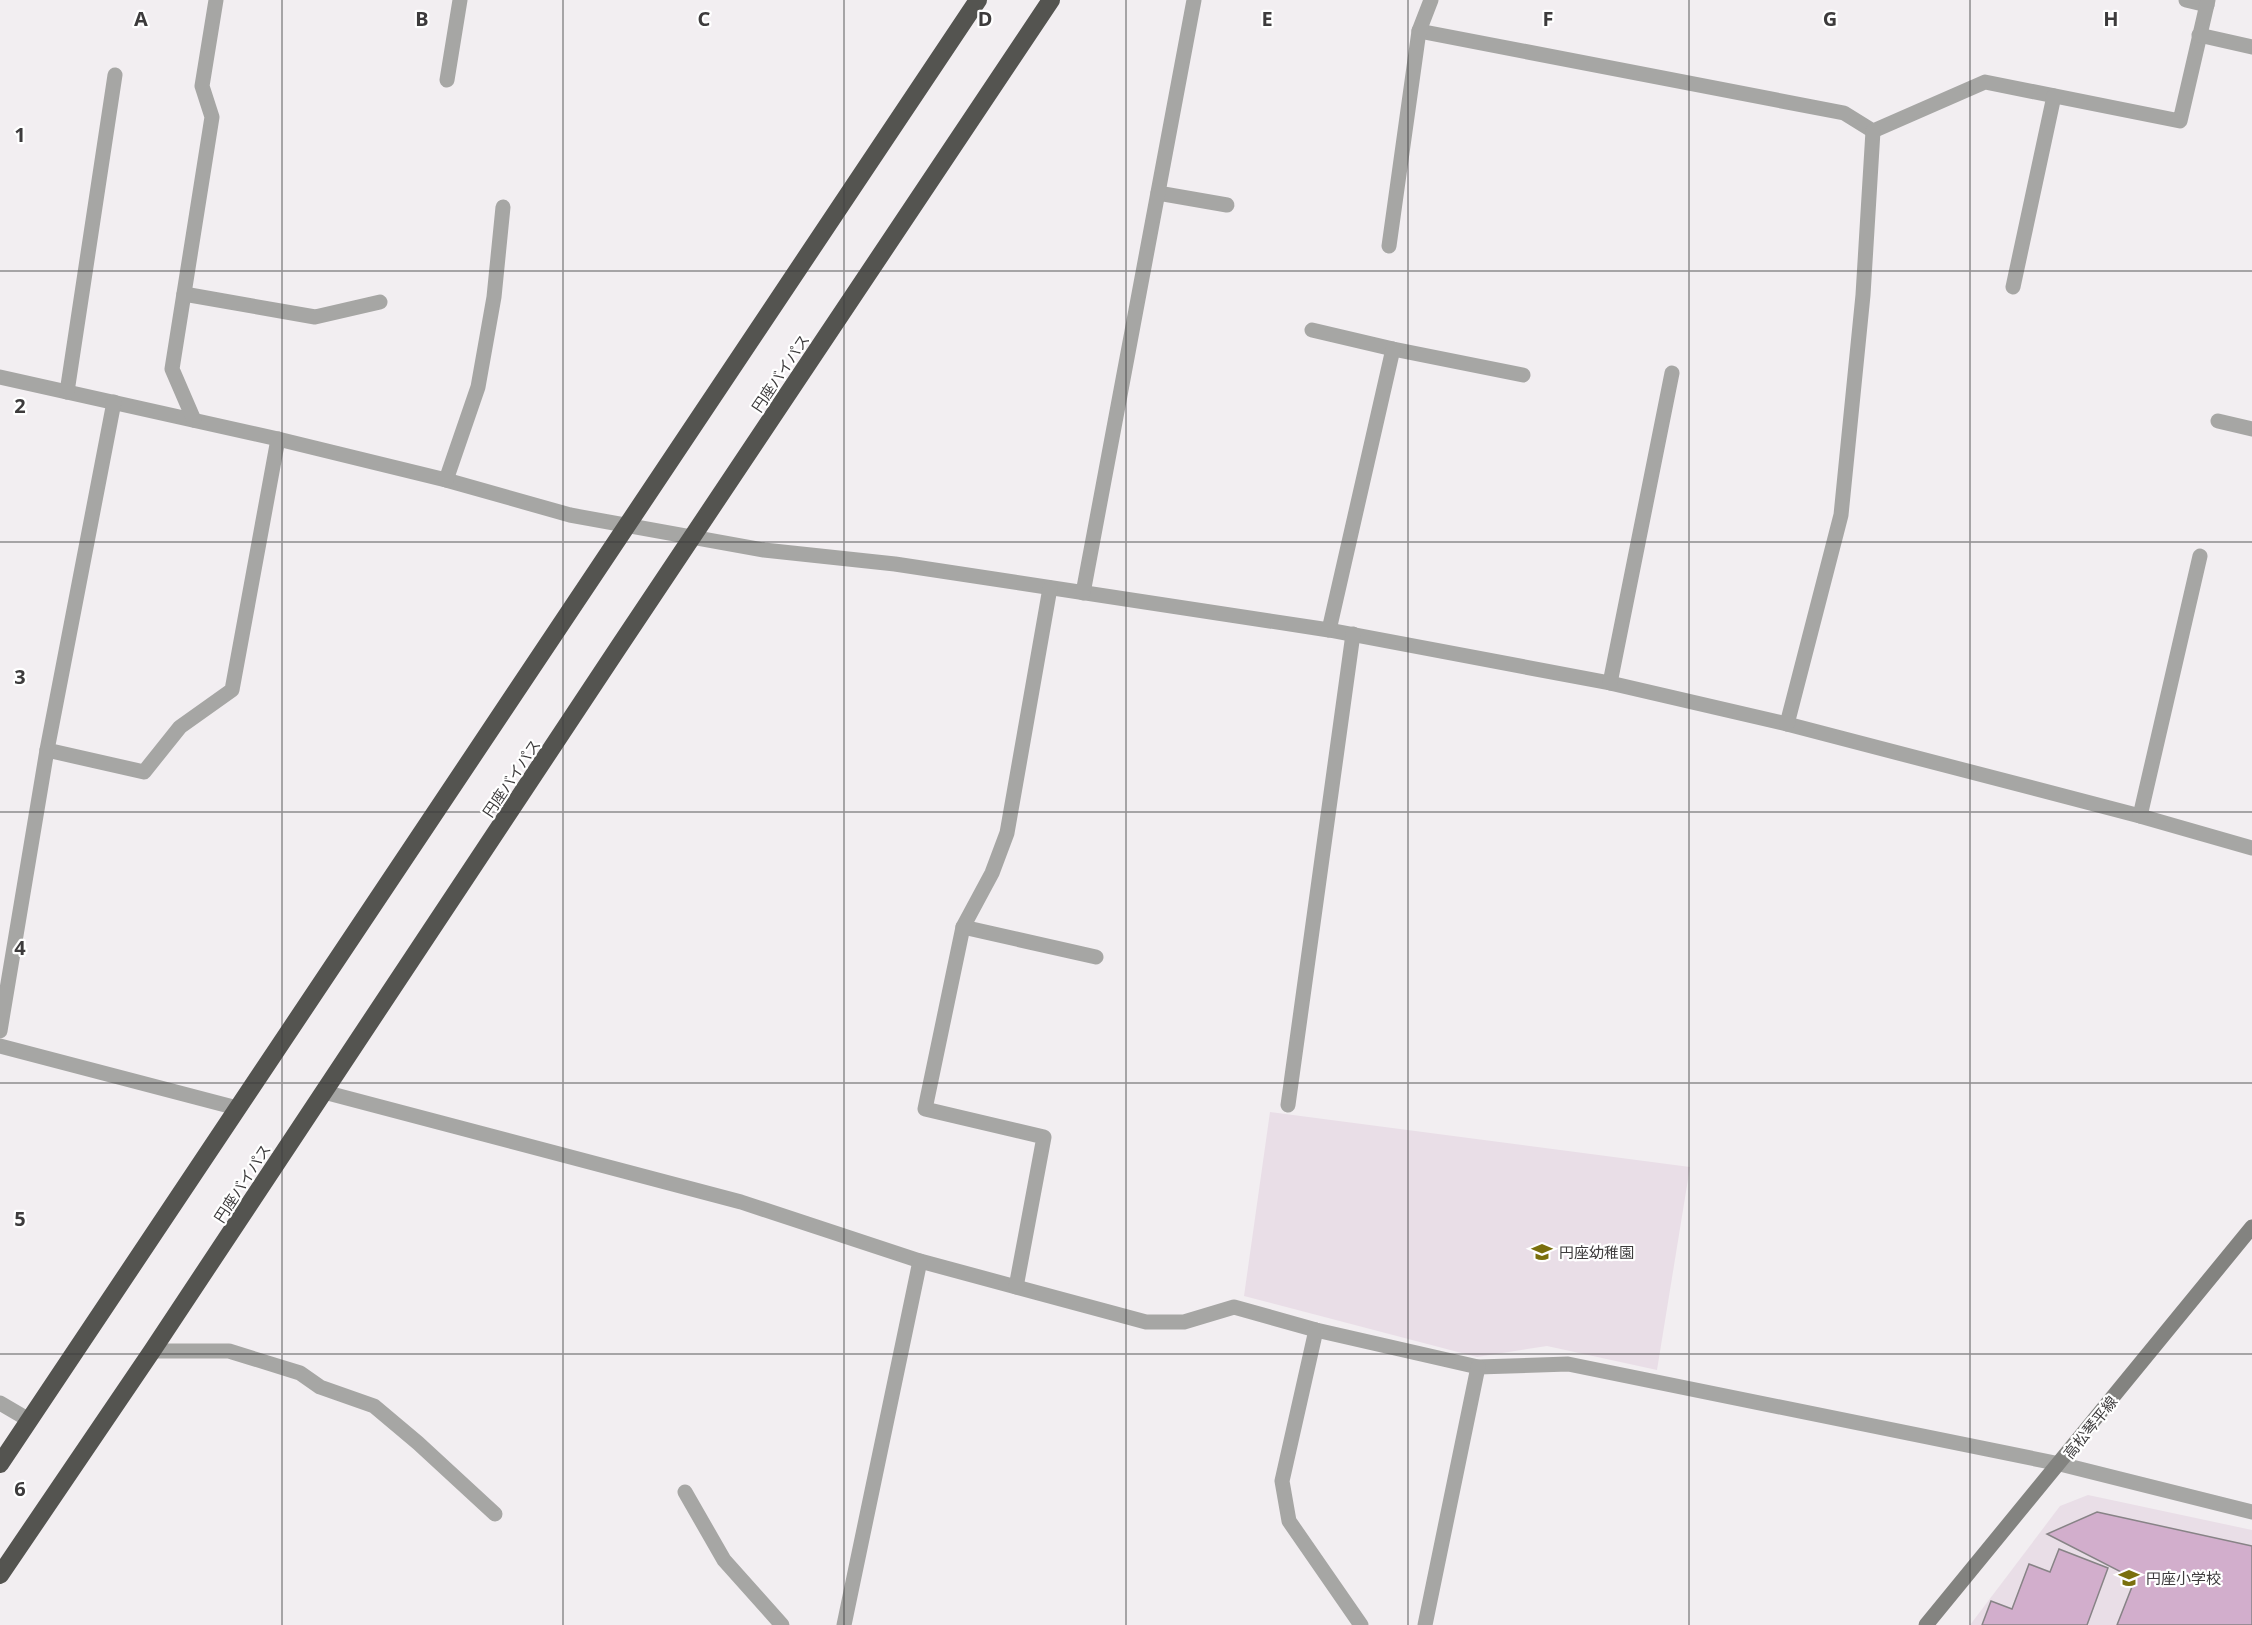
<svg xmlns="http://www.w3.org/2000/svg" width="2252" height="1625" viewBox="0 0 2252 1625" font-family="'Noto Sans','Noto Sans JP',sans-serif">
	<rect width="100%" height="100%" fill="#f2eef1"/>
	<g fill="#e9dee7">
		<path d="M1270 1112 1690 1167 1657 1370 1547 1346 1477 1357 1244 1296Z"/>
		<path d="M2088 1495 2252 1530V1625H1970L2060 1506Z"/>
	</g>
	<g fill="#d2aecc" stroke="#878386" stroke-width="1.5">
		<path d="M2097 1512 2252 1546V1625H2117L2135 1579 2047 1534Z"/>
		<path d="M2059 1549 2108 1568 2087 1625H1982L1991 1601 2012 1609 2029 1564 2050 1572Z"/>
	</g>
	<g fill="none" stroke-linecap="round" stroke-linejoin="round">
		<g stroke="#a6a6a4" stroke-width="15">
			<path d="M2186 0 2207 5"/>
			<path d="M1419 31 1844 113 1873 131 1985 82 2180 121 2208 0"/>
			<path d="M2199 35 2252 47"/>
			<path d="M447 80 460 0"/>
			<path d="M1158 193 1227 205"/>
			<path d="M1389 246 1419 31 1431 0"/>
			<path d="M2013 287 2054 96"/>
			<path d="M184 294 315 317 380 302"/>
			<path d="M1312 330 1393 349 1523 375"/>
			<path d="M0 377 278 439 446 480 570 515 764 550 895 564 1329 630 1610 683 1787 724 2140 816 2252 848"/>
			<path d="M67 392 115 75"/>
			<path d="M194 420 172 369 212 117 202 86 216 0"/>
			<path d="M2218 421 2252 429"/>
			<path d="M446 480 478 387 494 297 503 207"/>
			<path d="M1083 593 1194 0"/>
			<path d="M1329 630 1393 349"/>
			<path d="M1610 683 1672 373"/>
			<path d="M1787 724 1841 515 1863 295 1873 131"/>
			<path d="M47 750 144 772 180 727 232 690 278 439"/>
			<path d="M2140 816 2200 556"/>
			<path d="M963 927 1096 957"/>
			<path d="M0 1031 47 750 114 402"/>
			<path d="M0 1046 237 1108"/>
			<path d="M324 1092 741 1202 920 1261 1146 1322H1184L1234 1307 1316 1330 1478 1367 1568 1364 2060 1464 2252 1512"/>
			<path d="M1288 1105 1353 634"/>
			<path d="M1016 1287 1044 1137 925 1109 963 927 992 873 1007 833 1050 588"/>
			<path d="M1316 1330 1282 1481 1289 1521 1361 1625"/>
			<path d="M152 1351H229L300 1373 320 1387 374 1406 418 1443 495 1514"/>
			<path d="M0 1403 29 1420"/>
			<path d="M685 1492 724 1560 782 1625"/>
			<path d="M844 1625 920 1261"/>
			<path d="M1425 1625 1478 1367"/>
		</g>
		<path stroke="#838380" stroke-width="15" d="M1926 1625 2252 1227"/>
		<g stroke="#545450" stroke-width="18">
			<path d="M0 1464 978 0"/>
			<path d="M0 1575 152 1351 618 648 1051 0"/>
		</g>
	</g>
	<path fill="none" stroke="#3d3b3c" stroke-width="1.5" stroke-opacity="0.55" d="M282 0V1625M563 0V1625M844 0V1625M1126 0V1625M1408 0V1625M1689 0V1625M1970 0V1625M0 271H2252M0 542H2252M0 812H2252M0 1083H2252M0 1354H2252"/>
	<defs>
		<g id="school-bare" transform="scale(1.62)"><path d="M0-5L7-2L0 1L-7-2ZM-4 1L0 2.5L4 1V4Q0 6-4 4Z" fill="#7a6f0d" stroke="#fff" stroke-width="2.5" paint-order="stroke"/></g>
	</defs>
	<g fill-rule="evenodd">
		<use href="#school-bare" x="1542" y="1252"/>
		<use href="#school-bare" x="2129" y="1578"/>
	</g>
	<g text-anchor="middle" dominant-baseline="central" stroke-width="4.5" stroke-linejoin="round" paint-order="stroke">
		<g font-size="15" fill="#3d3b3c" stroke="#fff">
			<text transform="translate(780 373) rotate(-56)">円座バイパス</text>
			<text transform="translate(511 778) rotate(-56)">円座バイパス</text>
			<text transform="translate(242 1183) rotate(-57)">円座バイパス</text>
			<text transform="translate(2090 1427) rotate(-51)">高松琴平線</text>
		</g>
		<g font-size="15" fill="#3d3b3c" stroke="#fff" text-anchor="start">
			<text x="1559" y="1252">円座幼稚園</text>
			<text x="2146" y="1578">円座小学校</text>
		</g>
	</g>
	<g font-size="20" text-anchor="middle" font-weight="bold" fill="#3d3b3c" stroke="#fff" stroke-width="4.5" stroke-linejoin="round" paint-order="stroke">
		<text x="141" y="26">A</text>
		<text x="422" y="26">B</text>
		<text x="704" y="26">C</text>
		<text x="985" y="26">D</text>
		<text x="1267" y="26">E</text>
		<text x="1548" y="26">F</text>
		<text x="1830" y="26">G</text>
		<text x="2111" y="26">H</text>
		<text x="20" y="142">1</text>
		<text x="20" y="413">2</text>
		<text x="20" y="684">3</text>
		<text x="20" y="955">4</text>
		<text x="20" y="1226">5</text>
		<text x="20" y="1496">6</text>
	</g>
</svg>
